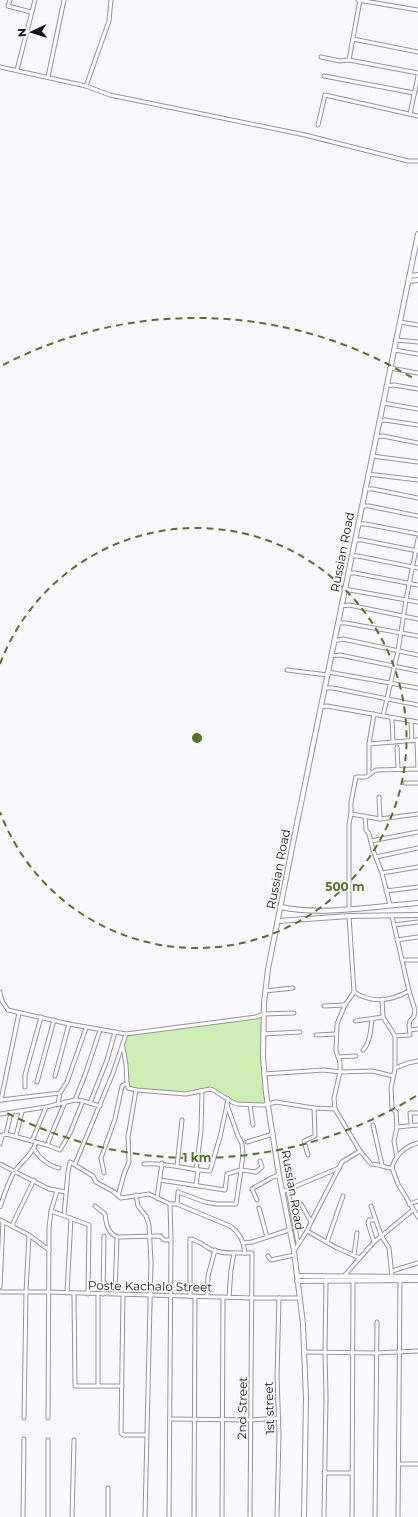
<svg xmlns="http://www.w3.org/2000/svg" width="418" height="1517" viewBox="0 0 418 1517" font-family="Montserrat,sans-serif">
	<rect width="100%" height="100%" fill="#fbf7ff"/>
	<path fill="#cfeeb3" d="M264 1014 263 1057 269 1105 237 1104 213 1090 186 1094 128 1088 123 1047 126 1034Z"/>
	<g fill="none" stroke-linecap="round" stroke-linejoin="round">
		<g stroke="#96909c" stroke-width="5">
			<g id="street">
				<path d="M10 0 8 6 31 12"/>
				<path d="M358 0 418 10"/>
				<path d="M353 39 418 52"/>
				<path d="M321 57 340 61 349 60 360 0"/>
				<path d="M349 60 418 73"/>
				<path d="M0 67 86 86 110 95 305 135 408 161H418"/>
				<path d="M17 70 35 0"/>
				<path d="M324 76 414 93"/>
				<path d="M48 77 64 0"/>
				<path d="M86 86 109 21 111 0"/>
				<path d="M410 114 418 76"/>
				<path d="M318 125 325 95 418 116"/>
				<path d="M400 322 418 325"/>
				<path d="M396 340 418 342"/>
				<path d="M394 350 418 354"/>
				<path d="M390 368 418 373"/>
				<path d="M386 386 394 385 418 389"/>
				<path d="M383 403 418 409"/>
				<path d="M379 421 385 420 418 425"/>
				<path d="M376 437 383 436 418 443"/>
				<path d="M372 456 418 462"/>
				<path d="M368 474 418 480"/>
				<path d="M365 489H373L418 498"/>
				<path d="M361 506H369L418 516"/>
				<path d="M358 524H366L418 534"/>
				<path d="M355 540H362L418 551"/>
				<path d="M351 556H358L418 568"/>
				<path d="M348 573H355L418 585"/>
				<path d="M344 589 418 602"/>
				<path d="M341 606 349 605 418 619"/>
				<path d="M338 623H346L418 636"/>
				<path d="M334 641 343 639 418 655"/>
				<path d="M331 656 340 655 418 671"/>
				<path d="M287 670 328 675"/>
				<path d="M328 672 418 688"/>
				<path d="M325 688H333L418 705"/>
				<path d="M321 707 327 706 418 722"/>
				<path d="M383 716 398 651 406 600 418 539"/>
				<path d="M392 718 393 742"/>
				<path d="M411 721 412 741"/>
				<path d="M417 740 418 769"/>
				<path d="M369 744 418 740"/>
				<path d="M397 747 398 769"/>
				<path d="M369 775V744L374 714"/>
				<path d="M405 783H418"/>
				<path d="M379 797 380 819"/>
				<path d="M351 814 380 819 418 814"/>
				<path d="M365 816 366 830 369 834 373 850 382 873 390 905"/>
				<path d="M371 841 418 832"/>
				<path d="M376 857 418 848"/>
				<path d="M382 873 418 867"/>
				<path d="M386 891 418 887"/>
				<path d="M349 909V824L351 814V802L356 777H366L376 770 418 769"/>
				<path d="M349 916 354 992 345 1005 337 1024 336 1051 340 1062V1072L334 1098 335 1109 360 1151 371 1164C379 1164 385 1168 392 1168 395 1155 406 1146 418 1143"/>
				<path d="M392 916 409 991 415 1010 414 1016 410 1021 409 1025 410 1035 395 1036"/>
				<path d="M394 925 418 922"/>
				<path d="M397 940 418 937"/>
				<path d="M402 960H418"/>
				<path d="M265 991 293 988"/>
				<path d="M0 992 2 1001 8 1010 69 1024 126 1034 256 1017 264 1014 294 1013"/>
				<path d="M354 992C373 1004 390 1001 409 991"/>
				<path d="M382 999 383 1017 395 1036V1069L391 1088 392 1108 396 1112 397 1127 394 1141 397 1157"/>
				<path d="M324 1006 345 1005"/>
				<path d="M355 1021 383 1017"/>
				<path d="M410 1030 418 1029"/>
				<path d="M263 1034 300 1032"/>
				<path d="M316 1035 336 1034"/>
				<path d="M123 1047 126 1065 127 1083 128 1088 136 1090 186 1094 210 1089 213 1090 232 1102 237 1104 264 1105 276 1102 314 1108 335 1109"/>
				<path d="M363 1050C370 1043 371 1029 372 1019"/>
				<path d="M338 1057 356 1056"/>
				<path d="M395 1068 408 1063 418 1061"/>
				<path d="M264 1074 324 1070 340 1072 372 1071 393 1076"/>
				<path d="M55 1076 69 1024"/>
				<path d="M37 1082 54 1020"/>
				<path d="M25 1087V1075L41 1017"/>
				<path d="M1 1100 19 1013"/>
				<path d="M1 1100 60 1093"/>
				<path d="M75 1100 85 1075 100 1030"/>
				<path d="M90 1103 107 1060 115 1032"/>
				<path d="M58 1104 60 1093 67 1082 86 1028"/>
				<path d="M250 1105 253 1125"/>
				<path d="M0 1114 46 1107 75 1100 83 1101 100 1106"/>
				<path d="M373 1125 382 1165"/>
				<path d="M411 1125 410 1113H418"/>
				<path d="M397 1127 418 1125"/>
				<path d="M6 1134 11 1113"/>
				<path d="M0 1136 6 1134 47 1145 60 1150 70 1133 83 1101"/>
				<path d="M16 1136 22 1112"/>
				<path d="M32 1141 46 1107"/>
				<path d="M247 1142 273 1134"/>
				<path d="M0 1144 2 1136"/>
				<path d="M47 1145 65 1102"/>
				<path d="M34 1149C39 1158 49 1166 59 1168"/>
				<path d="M308 1155 304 1141 315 1136 314 1108"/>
				<path d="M0 1164 49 1189 66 1192"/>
				<path d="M75 1164 113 1073 126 1034"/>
				<path d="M144 1164C166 1162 187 1170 210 1171L220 1137 227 1105"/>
				<path d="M177 1166 182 1120"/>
				<path d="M392 1168 398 1184 418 1217"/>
				<path d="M196 1170 201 1131 202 1091"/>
				<path d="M104 1173 101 1158 115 1119 122 1086 127 1083"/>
				<path d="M160 1180 225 1190 227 1174 241 1170 243 1155 242 1144 238 1136 227 1105 228 1099"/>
				<path d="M196 1185 198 1170"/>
				<path d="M288 1190 298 1244"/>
				<path d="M282 1192 339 1168"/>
				<path d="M136 1195 138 1206 146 1216 149 1225 151 1262 145 1517"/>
				<path d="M118 1196 124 1174 129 1162 128 1137 136 1090"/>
				<path d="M157 1198 162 1163"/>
				<path d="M257 1200 252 1189 271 1178 279 1175"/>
				<path d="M177 1204 178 1192 205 1202 217 1204H236L241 1170 256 1172 262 1167 260 1161"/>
				<path d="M409 1204 418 1201"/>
				<path d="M95 1206 105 1214C106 1223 107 1232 117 1237L160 1236 164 1240H171"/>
				<path d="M371 1206 381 1235 389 1248 392 1276"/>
				<path d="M0 1207C4 1195 8 1183 14 1172 21 1162 33 1154 36 1142"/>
				<path d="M292 1207 301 1204 311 1222"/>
				<path d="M259 1208 267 1237"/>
				<path d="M51 1211 89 1225 88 1294"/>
				<path d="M64 1215 68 1172 70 1162 93 1176 96 1182 114 1192 121 1198 149 1194 170 1204H177L230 1226C239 1232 244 1242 245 1253 234 1253 220 1254 210 1249 203 1245 198 1240 190 1239V1296"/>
				<path d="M0 1220 29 1235 49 1250"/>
				<path d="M13 1226V1223L34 1180"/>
				<path d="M307 1231 337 1248 360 1258"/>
				<path d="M327 1242 343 1196"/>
				<path d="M374 1242 368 1223 369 1220H375"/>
				<path d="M243 1243 252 1242 289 1230"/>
				<path d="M294 1251 307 1231 311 1222 342 1162 360 1151"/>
				<path d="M245 1253H252V1256L250 1517"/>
				<path d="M354 1255 357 1233"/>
				<path d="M268 1256 271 1260 294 1255"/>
				<path d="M392 1271 418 1263"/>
				<path d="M344 1276 374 1242 413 1210"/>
				<path d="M0 1287 3 1221"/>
				<path d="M0 1292H48L252 1298H300"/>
				<path d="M67 1293 71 1218"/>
				<path d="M74 1293 75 1386H122"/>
				<path d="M103 1294 104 1236"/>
				<path d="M115 1294 117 1237"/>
				<path d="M123 1294 121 1433 123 1435H146"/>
				<path d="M207 1296 208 1276 215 1250"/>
				<path d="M229 1297 231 1270 234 1253"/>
				<path d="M305 1352 376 1353 418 1351"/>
				<path d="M98 1386V1294"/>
				<path d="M24 1418 26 1292 29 1235"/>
				<path d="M48 1418 49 1228 51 1211 57 1191"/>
				<path d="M170 1419 251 1420 279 1418"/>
				<path d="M399 1464H418"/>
				<path d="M324 1473H352"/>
				<path d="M23 1517 24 1439"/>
				<path d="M48 1517V1440"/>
				<path d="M72 1517 74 1440"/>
				<path d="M108 1517V1488"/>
				<path d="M169 1517 171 1240 170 1204"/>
				<path d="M194 1517 195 1296"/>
				<path d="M222 1517 223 1297"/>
				<path d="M277 1517 279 1434 277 1376 279 1298"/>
				<path d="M324 1517 326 1397 325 1352 326 1280"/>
				<path d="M352 1517 353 1280"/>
				<path d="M375 1517 377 1322"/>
				<path d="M398 1517 400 1280"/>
			</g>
		</g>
		<g stroke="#96909c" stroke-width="6">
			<g id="secondary">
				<path d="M410 276 418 275"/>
				<path d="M409 281 418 280"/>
				<path d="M281 907C321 916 376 906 418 903"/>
				<path d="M278 921 349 916 418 915"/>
				<path d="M297 1276 418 1277"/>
				<path d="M297 1281 418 1280"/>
				<path d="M304 1517 306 1399 303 1324 294 1251 279 1175 266 1093 263 1057 264 1003 268 969 297 823 418 234"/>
			</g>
		</g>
		<use href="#street" stroke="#fff" stroke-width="3"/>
		<use href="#secondary" stroke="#fff" stroke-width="4"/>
	</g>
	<g fill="none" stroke="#50722a" stroke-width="2" stroke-dasharray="7 5">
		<path d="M0 664A210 210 0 1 1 0 812"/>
		<path d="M416 1096A420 420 0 0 1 3 1111M3 365A420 420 0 0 1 416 380"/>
	</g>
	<g text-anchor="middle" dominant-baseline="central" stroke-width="3" stroke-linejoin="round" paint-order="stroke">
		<g font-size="12" fill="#131115" stroke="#fff">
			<text transform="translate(342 552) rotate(-79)">Russian Road</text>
			<text transform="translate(278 869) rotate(-79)">Russian Road</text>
			<text transform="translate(293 1190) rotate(80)">Russian Road</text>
			<text transform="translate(150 1286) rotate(1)">Poste Kachalo Street</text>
			<text transform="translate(242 1408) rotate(-89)">2nd Street</text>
			<text transform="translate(269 1408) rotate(-92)">1st street</text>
		</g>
	</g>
	<circle cx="197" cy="738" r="6" fill="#50722a" stroke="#fff" stroke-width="2"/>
	<g font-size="12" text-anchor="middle" font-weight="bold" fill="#50722a" stroke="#fff" stroke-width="3" stroke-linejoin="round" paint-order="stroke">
		<text x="345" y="891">500 m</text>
		<text x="197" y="1162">1 km</text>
	</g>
	<g transform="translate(32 32) rotate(266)" stroke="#ffffff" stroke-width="3" paint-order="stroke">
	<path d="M0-3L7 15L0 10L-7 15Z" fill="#131115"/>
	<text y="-6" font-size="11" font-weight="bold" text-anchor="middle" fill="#131115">N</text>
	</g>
</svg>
